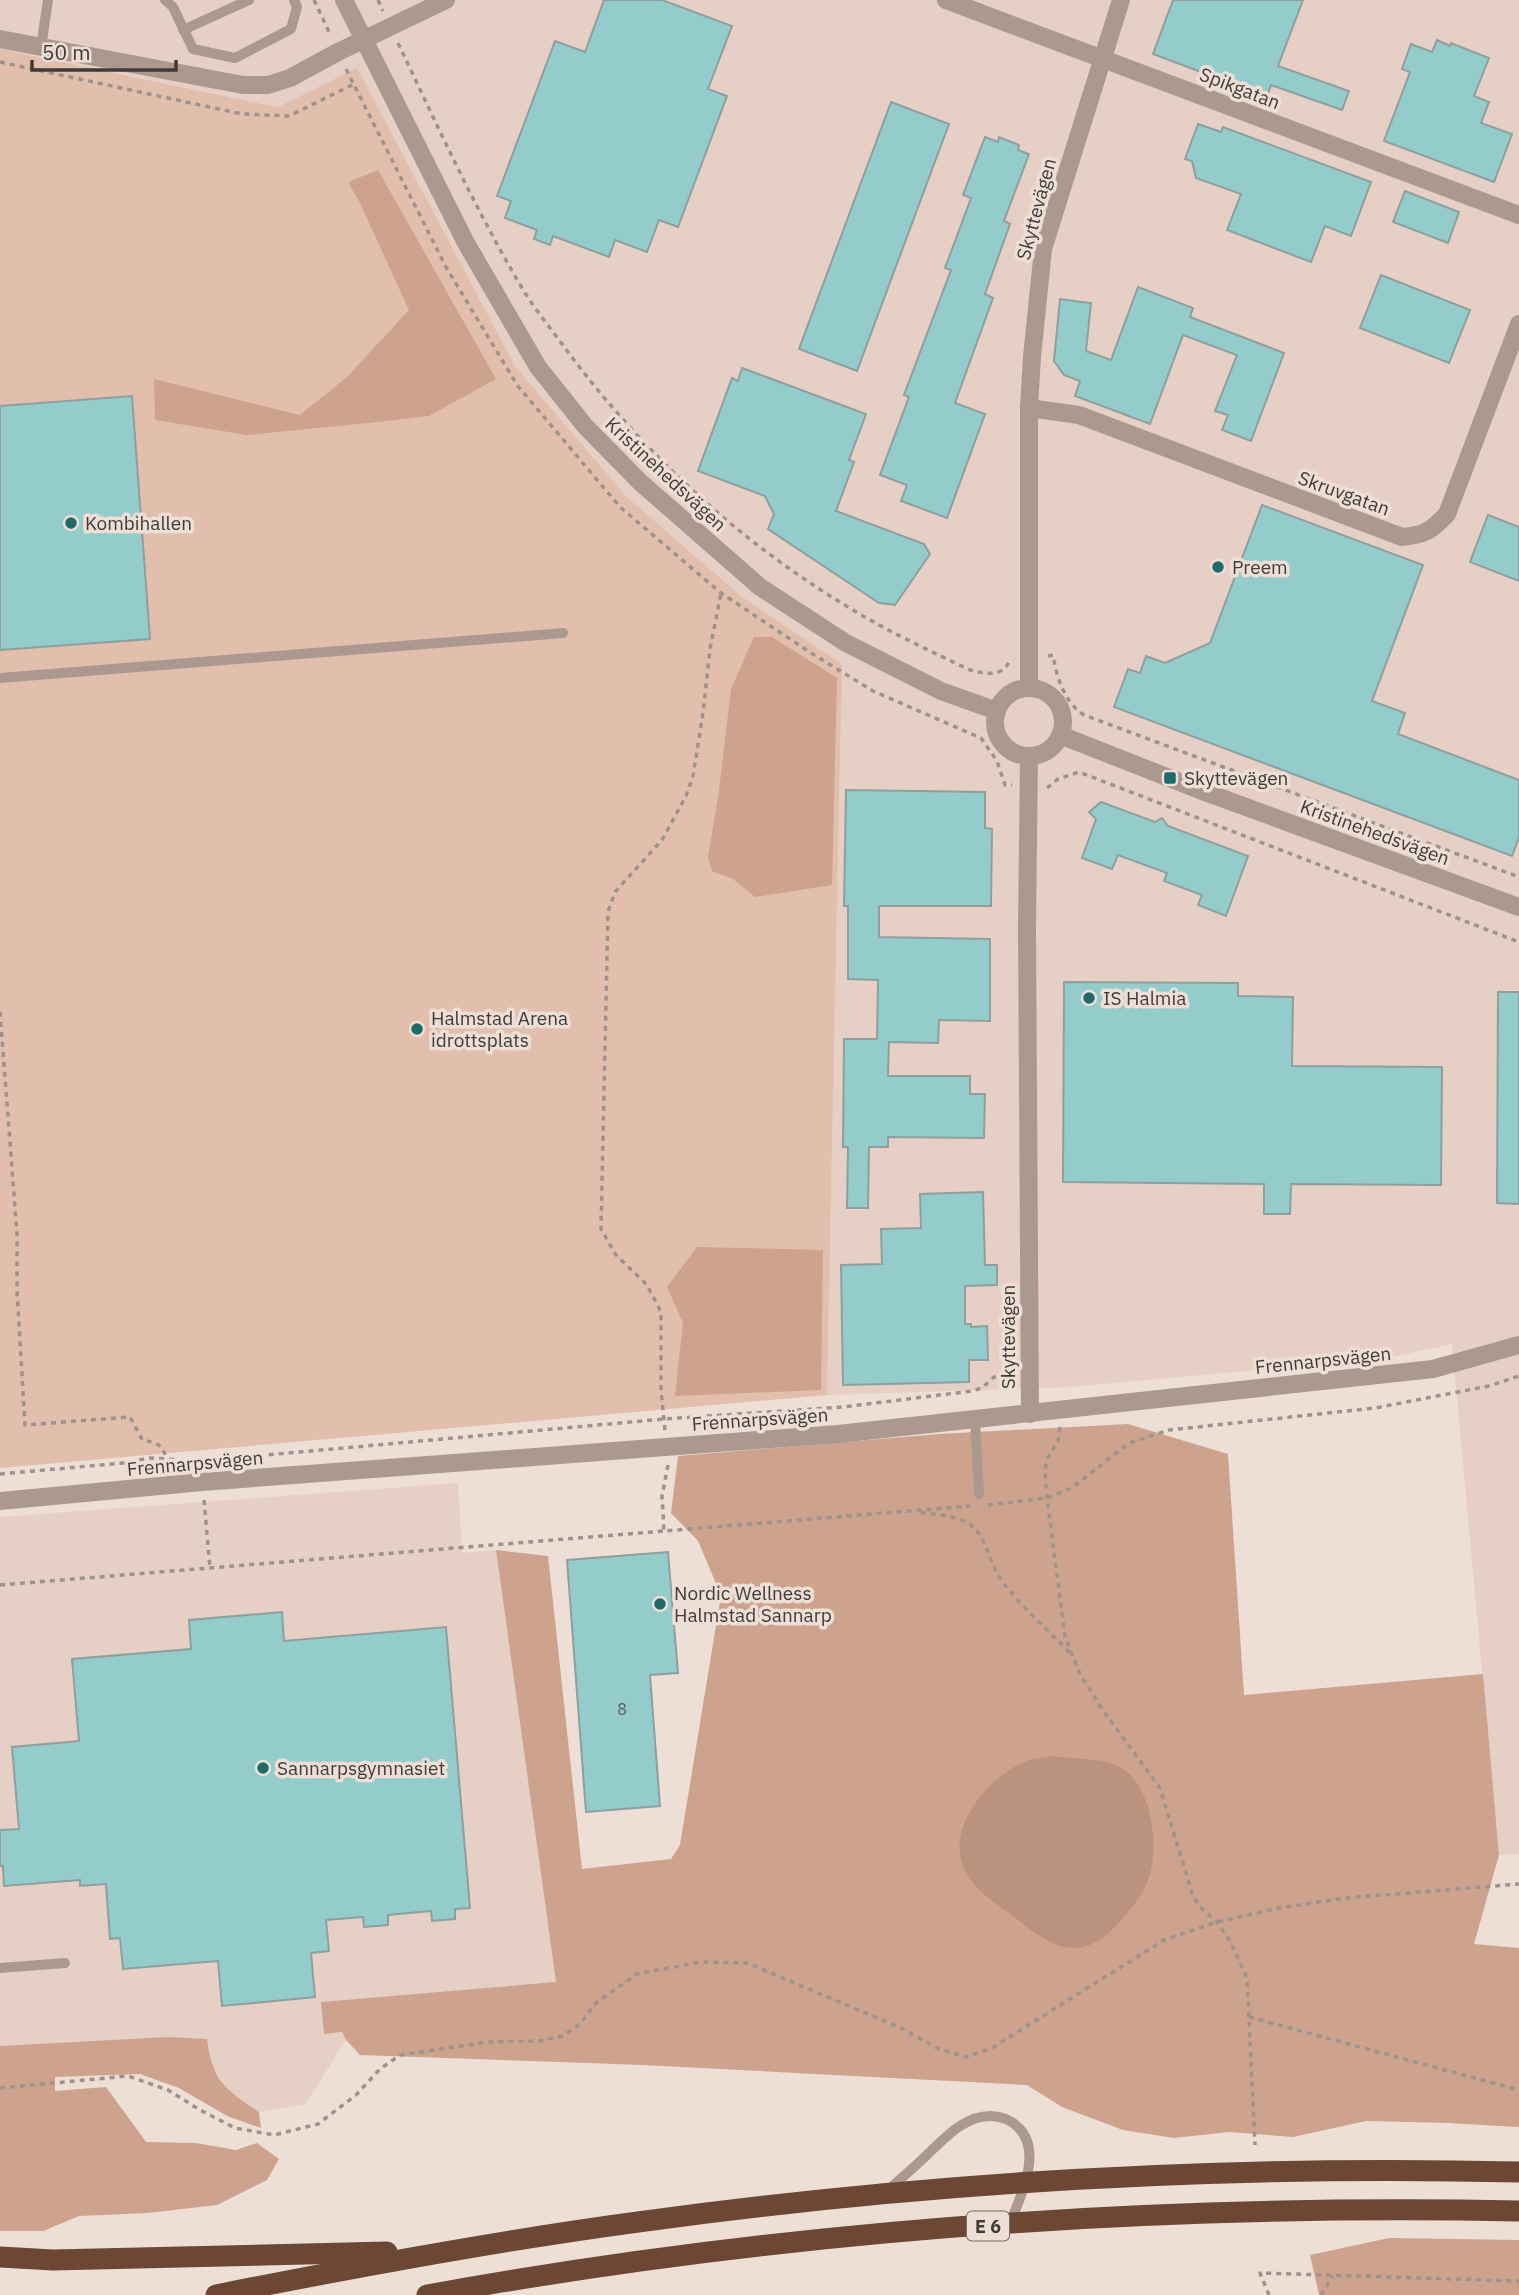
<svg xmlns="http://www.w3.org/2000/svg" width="1519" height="2295" viewBox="0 0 1519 2295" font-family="'IBM Plex Sans',sans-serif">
	<rect width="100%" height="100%" fill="#edded6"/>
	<g fill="#e6d0c5">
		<path d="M0 0H1519V1854L1499 1855 1452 1344 1382 1359 1069 1387 827 1395 842 664 741 596 627 497 515 366 357 69 279 107 0 49Z"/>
		<path d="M458 1483 462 1553 496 1550 556 1983 322 2002 346 2040 305 2104 259 2112 229 2093 210 2063 0 2047V1517Z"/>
	</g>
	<path fill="#e2bead" d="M0 49 278 107 357 68 515 366 627 497 741 596 842 664 827 1395 0 1468Z"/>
	<g fill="#cda38e">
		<path d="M378 170 496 379 429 416 368 423 247 435 155 420 154 379 300 415 347 377 409 310 360 203 348 182Z"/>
		<path d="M754 637H772L837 678 832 885 755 897 733 879 712 871 708 858 719 791 731 689Z"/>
		<path d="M697 1247 823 1250 821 1390 675 1396 683 1323 667 1287Z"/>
		<path d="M1128 1424 1228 1454 1244 1695 1483 1674 1499 1855 1474 1944 1519 1948V2127L1448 2123 1366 2121 1293 2137 1229 2132 1174 2138 1123 2130 1062 2107 1027 2085 644 2065 360 2055 346 2040 342 2032 324 2034 321 2002 556 1982 496 1550 548 1556 582 1869 671 1859 680 1845 721 1595 698 1541 671 1513 678 1456 939 1434Z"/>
		<path d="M168 2037 207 2039C212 2081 226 2090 259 2112L261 2128 227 2116 179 2088 140 2074 55 2077V2091L106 2087 146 2142 196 2143 236 2150 257 2143 279 2159 267 2180 217 2205 148 2213 79 2216 43 2231H0V2046Z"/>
		<path d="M1389 2238 1519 2240V2295H1319L1310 2255Z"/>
	</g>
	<path fill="#bb927e" d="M1053 1756C1072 1759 1097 1758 1116 1765 1149 1779 1157 1833 1152 1864 1150 1880 1142 1895 1132 1907 1116 1926 1102 1947 1074 1948 1055 1949 1032 1931 1018 1920 1001 1906 978 1894 967 1874 942 1833 985 1780 1022 1763 1031 1758 1043 1758 1053 1756Z"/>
	<g fill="#93ccca" stroke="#8e9f9e" stroke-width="2">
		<path d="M604 0H662L732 26 708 89 727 96 678 227 659 220 647 252 615 240 609 257 553 236 550 245 534 239 537 230 505 218 511 201 497 196 555 41 585 52Z"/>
		<path d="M1173 0H1303L1278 66 1349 91 1342 110 1271 85 1267 97 1153 54Z"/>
		<path d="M1437 40 1450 46 1451 43 1489 58 1474 96 1489 102 1481 123 1512 134 1494 182 1384 141 1410 72 1402 69 1411 44 1432 52Z"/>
		<path d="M891 102 949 124 857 371 799 349Z"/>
		<path d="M1198 124 1221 132 1223 127 1371 182 1351 236 1325 226 1311 262 1227 230 1241 194 1196 178 1192 161 1185 159Z"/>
		<path d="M985 137 998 142 999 137 1019 145 1018 150 1029 154 1004 221 1010 224 985 294 993 298 955 403 985 414 947 518 901 501 907 485 880 475 909 397 904 395 951 270 945 268 971 198 963 195Z"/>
		<path d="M1405 191 1459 212 1448 243 1393 222Z"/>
		<path d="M1381 275 1470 310 1449 363 1360 328Z"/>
		<path d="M1138 287 1193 308 1190 317 1284 353 1251 441 1222 430 1228 415 1215 411 1237 355 1183 335 1150 424 1075 396 1080 381 1064 375 1054 361 1060 299 1091 303 1086 351 1111 360Z"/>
		<path d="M742 368 866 414 849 460 854 462 836 511 924 544 930 554 895 605 879 603 768 529 774 514 765 496 698 471 732 378 738 381Z"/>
		<path d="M132 396 150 639 0 650V406Z"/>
		<path d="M1262 505 1423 565 1372 701 1405 713 1398 734 1519 780V837L1512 856 1114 707 1128 669 1140 673 1146 656 1165 663 1210 643Z"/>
		<path d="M1488 515 1519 527V581L1470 562Z"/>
		<path d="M846 790 985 792V828L992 829 991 906H879V937L990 939V1021L939 1020 938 1043 889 1042 888 1076H970V1094H985L984 1138 888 1137V1147H869L868 1208H847L848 1147H843L844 1039H877L878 980 848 979V906H844Z"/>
		<path d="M1101 802 1155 822 1162 818 1168 826 1248 856 1226 916 1198 905 1202 895 1164 881 1167 873 1118 855 1112 869 1082 858 1096 819 1089 812Z"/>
		<path d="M1064 982 1238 983V996L1293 997 1292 1066 1442 1067 1441 1185 1291 1184 1290 1214H1264V1184L1063 1182Z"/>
		<path d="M1498 992H1519V1204L1497 1203Z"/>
		<path d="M983 1192 985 1265H997V1285L965 1286V1324H971V1327L987 1326 988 1360H969V1382L843 1385 841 1265 882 1264 881 1229 921 1228 920 1194Z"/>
		<path d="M668 1552 678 1673 650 1675 660 1806 586 1812 567 1560Z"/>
		<path d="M282 1612 284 1641 446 1627 470 1908 455 1909V1919L432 1921 431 1911 388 1915V1925L364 1927 363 1917 326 1920 329 1951 311 1953 315 1997 222 2006 218 1961 123 1969 120 1938 110 1939 106 1884 80 1886V1880L4 1886 3 1866H0V1830L19 1829 12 1747 79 1741 72 1659 191 1649 189 1620Z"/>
	</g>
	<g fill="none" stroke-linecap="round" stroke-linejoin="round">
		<g stroke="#9d928c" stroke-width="3.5" stroke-dasharray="5 5" stroke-linecap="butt">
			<path d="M314 0 331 36"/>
			<path d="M378 0 383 11"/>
			<path d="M398 43C438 127 477 213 525 293 537 312 552 330 565 348 642 452 737 540 848 607 887 631 928 650 970 670 985 674 1004 678 1010 659"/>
			<path d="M0 62 242 114 289 116 354 84"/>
			<path d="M346 69 446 267 517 385 620 507 721 593 811 653 873 691 981 738 997 761 1005 785H1012"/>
			<path d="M1048 656 1053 655C1057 678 1064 702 1084 715L1519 877"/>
			<path d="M1047 788 1058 779 1079 772 1519 942"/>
			<path d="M0 1012 17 1234V1291L25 1425 130 1417 143 1441C157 1441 163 1446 166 1458"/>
			<path d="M1060 1427 1058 1441 1047 1459 1045 1470 1047 1498 1065 1636 1080 1674 1102 1709 1160 1788 1193 1896 1202 1909 1217 1922 1230 1941 1247 1978 1255 2145"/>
			<path d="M665 1430 661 1390V1312L647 1285 616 1255 601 1229 608 912 615 892 662 840 686 796 693 776 703 713 710 649 721 593"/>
			<path d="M668 1465 662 1496 664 1531 970 1506"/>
			<path d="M0 1474 123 1463 150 1458 200 1461 664 1419 843 1407 972 1391 982 1388 994 1377H1013"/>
			<path d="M204 1500 210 1568"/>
			<path d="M988 1505 1047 1498 1072 1488 1129 1443 1169 1430 1375 1408 1489 1386 1519 1376"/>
			<path d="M921 1512C937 1515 954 1515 968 1523 984 1533 987 1553 995 1569 1008 1596 1049 1630 1070 1653"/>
			<path d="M0 1585 664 1531"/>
			<path d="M1249 2017 1519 2090"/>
			<path d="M0 2088 128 2076 168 2090 200 2110 235 2128 274 2135 318 2124 356 2095 380 2069 400 2055 487 2042 539 2041 563 2036 580 2024 597 2002 637 1974 701 1962 747 1963 899 2027 939 2049 966 2057 992 2048 1164 1940 1217 1922 1279 1908 1346 1898 1519 1884"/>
			<path d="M1269 2295 1260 2273 1519 2281"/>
			<path d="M1321 2295 1333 2276"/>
		</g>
		<g stroke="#ab998f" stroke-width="10">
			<path d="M165 0 173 7 193 49 235 58 291 29 297 7 294 0"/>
			<path d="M183 30 249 0"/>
			<path d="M41 47 48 0"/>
			<path d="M0 678 563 633"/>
			<path d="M975 1420 979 1494"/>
			<path d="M0 1968 65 1963"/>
			<path d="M888 2190C903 2177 918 2164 932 2150 941 2142 950 2132 960 2126 974 2117 990 2113 1006 2119 1049 2139 1022 2192 1010 2224"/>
		</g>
		<g stroke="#ab998f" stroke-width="18">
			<path d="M946 0 1519 215"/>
			<path d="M0 39 243 85H268L290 78 338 52 446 0"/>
			<path d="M1029 408 1079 415 1402 537C1425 535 1431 531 1447 514L1519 324"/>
			<path d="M1029 688V408L1032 357 1043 249 1121 0"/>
			<path d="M1029 756 1027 929 1030 1414"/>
		</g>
		<g stroke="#ab998f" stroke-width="18">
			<path d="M344 0 466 243 538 367 585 426 640 482 760 587 846 643 941 691 997 711"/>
			<circle cx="1029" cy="722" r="34"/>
			<path d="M1060 735 1205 792 1519 907"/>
			<path d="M0 1501 202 1482 838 1434 1433 1369 1519 1345"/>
		</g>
		<g stroke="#6b4734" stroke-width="21">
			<path d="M0 2257 53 2260 387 2252"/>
			<path d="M216 2295C356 2267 496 2241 638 2222 929 2182 1226 2165 1519 2172"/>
			<path d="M427 2295C786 2230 1155 2204 1519 2211"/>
		</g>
	</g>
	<g fill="#1e6b6a" stroke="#edded6" stroke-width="2.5">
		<circle cx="71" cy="523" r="7"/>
		<circle cx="1218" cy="567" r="7"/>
		<rect x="1163" y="771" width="14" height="14" rx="3.5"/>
		<circle cx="1089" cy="998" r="7"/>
		<circle cx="417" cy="1029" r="7"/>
		<circle cx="660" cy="1604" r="7"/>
		<circle cx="263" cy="1768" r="7"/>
	</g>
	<g text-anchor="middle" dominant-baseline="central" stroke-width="7" stroke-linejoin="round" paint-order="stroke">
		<g font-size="16" fill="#565f5c">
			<text x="622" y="1709">8</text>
		</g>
		<rect fill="#edded6" stroke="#756c67" stroke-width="2" x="967" y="2211.5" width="42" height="29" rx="5"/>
		<g font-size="18" font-weight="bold" fill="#413b38">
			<text x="988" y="2226">E 6</text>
		</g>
		<g font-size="19" fill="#413b38" stroke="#edded6">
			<text transform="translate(1240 88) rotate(21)">Spikgatan</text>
			<text transform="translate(1036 209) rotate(-75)">Skyttevägen</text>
			<text transform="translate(666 474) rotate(43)">Kristinehedsvägen</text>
			<text transform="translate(1344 493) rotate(20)">Skruvgatan</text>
			<text transform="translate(1375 832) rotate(20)">Kristinehedsvägen</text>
			<text transform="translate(1008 1337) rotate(-90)">Skyttevägen</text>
			<text transform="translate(1323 1360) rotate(-6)">Frennarpsvägen</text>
			<text transform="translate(760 1419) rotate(-4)">Frennarpsvägen</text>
			<text transform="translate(195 1463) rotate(-5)">Frennarpsvägen</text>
		</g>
		<g font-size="19" fill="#413b38" stroke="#edded6" text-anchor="start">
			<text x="85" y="523">Kombihallen</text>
			<text x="1232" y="567">Preem</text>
			<text x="1184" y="778">Skyttevägen</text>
			<text x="1103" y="998">IS Halmia</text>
			<text x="431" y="1018">Halmstad Arena<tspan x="431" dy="22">idrottsplats</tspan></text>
			<text x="674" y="1593">Nordic Wellness<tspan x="674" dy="22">Halmstad Sannarp</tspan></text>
			<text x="277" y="1768">Sannarpsgymnasiet</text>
		</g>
	</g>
	<path d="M32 60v10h144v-10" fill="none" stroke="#413b38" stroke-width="3.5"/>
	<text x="42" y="60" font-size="21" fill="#413b38" stroke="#edded6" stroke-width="5" paint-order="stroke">50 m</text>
</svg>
